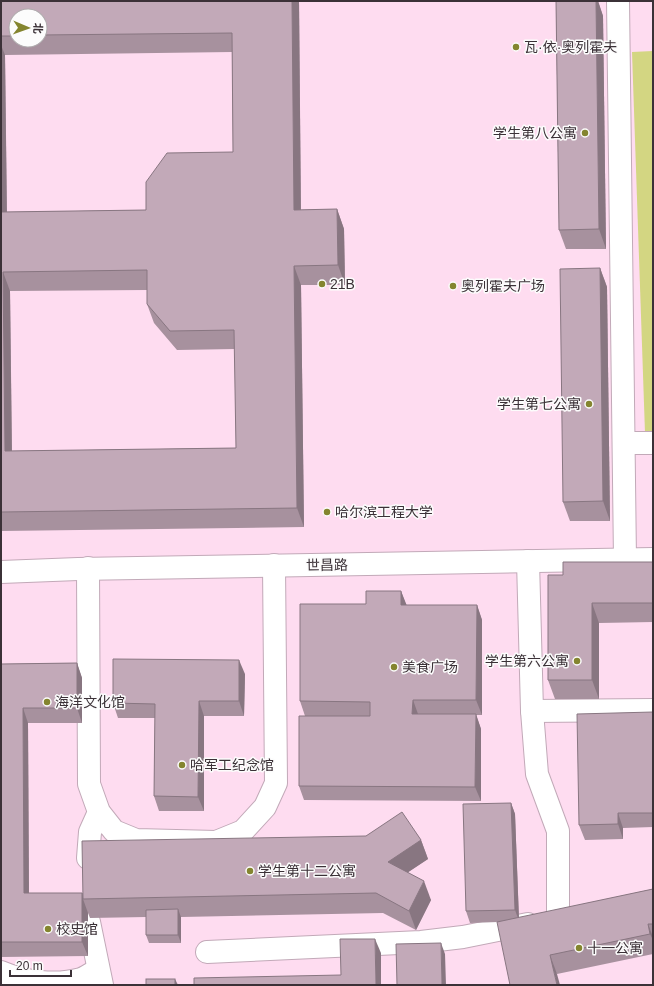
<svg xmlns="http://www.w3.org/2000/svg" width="654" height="986" viewBox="0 0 654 986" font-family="Arial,'Noto Sans SC',sans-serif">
	<rect width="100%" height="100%" fill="#fde7f4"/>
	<path fill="#fedcf0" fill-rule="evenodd" d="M1 1H653V985H1ZM16 16H40V40H16Z"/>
	<path fill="#d3d682" d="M653 51V433H645L632 52Z"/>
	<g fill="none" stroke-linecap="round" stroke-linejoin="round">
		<g stroke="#c2a9b8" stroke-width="24">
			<g id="minor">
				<path d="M618 1 625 560"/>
				<path d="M624 443H653"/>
				<path d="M528 561 532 711 537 774 558 831V918"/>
				<path d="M88 568 89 784 99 812 114 831 136 840 216 842 243 831 265 807 276 783 274 565"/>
				<path d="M1 572 78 569 653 559"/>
				<path d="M532 711 653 710"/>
				<path d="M88 858 90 832 99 812"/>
				<path d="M89 922 102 985"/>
				<path d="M207 952 421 942 463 937 528 924"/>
				<path d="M1 972C24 982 56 986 81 979 87 977 92 973 97 970"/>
			</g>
		</g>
		<use href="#minor" stroke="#fff" stroke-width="22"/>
	</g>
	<g fill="#a7919e" fill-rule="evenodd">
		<path d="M1 1H299L301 210 337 209 344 229 345 285H301L304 527 1 531ZM16 16H40V40H16ZM232 52 233 152 146 210 7 212 5 55ZM147 290V304L154 323 177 350 235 349 236 448 12 451 10 291Z"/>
		<path d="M556 1H598L603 16 606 249H566L559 230Z"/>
		<path d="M600 268 607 287 610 521H570L563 502Z"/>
		<path d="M653 562V622L599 623V699H555L548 680 563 575Z"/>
		<path d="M401 591 406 605H477L482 620V715H476L481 729V801L304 800 299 786 305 716 300 701 366 604Z"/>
		<path d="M77 663 82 678V723H28L29 893H82L421 840 428 859 408 872 431 900 416 930 383 913 181 917V943H149L146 935V917L90 918 88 913V956L1 957V664Z"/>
		<path d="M245 674 244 716H204V811H159L154 796 155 718H118L113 703Z"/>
		<path d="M653 712V827L623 828V839L585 840 579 825Z"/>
		<path d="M511 803 515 814 519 918 653 889V954L557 974 498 922 470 923 466 911Z"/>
	</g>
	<g fill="#887681">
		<path d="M292 1H299L301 229 294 210Z"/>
		<path d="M596 1H598L603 16 606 249 599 229Z"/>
		<path d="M1 45 5 55 7 232 1 215Z"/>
		<path d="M337 209 344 229 345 285 338 265Z"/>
		<path d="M294 266 301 285 304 527 297 508Z"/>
		<path d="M600 268 607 287 610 521 603 501Z"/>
		<path d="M3 272 10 291 12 470 5 451Z"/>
		<path d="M401 591 407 606 401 605Z"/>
		<path d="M592 603 599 623V699L592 680Z"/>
		<path d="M477 605 482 620V715L476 700Z"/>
		<path d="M239 660 245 674 244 716 239 701Z"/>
		<path d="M77 663 82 678V723L77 708Z"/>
		<path d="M413 700 418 714H412Z"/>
		<path d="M199 701 204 716V811L198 797Z"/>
		<path d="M23 708 28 723 29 908 24 893Z"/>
		<path d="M476 714 481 729V801L475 787Z"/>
		<path d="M511 803 515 814 519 921 515 910Z"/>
		<path d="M618 813 623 828V839L618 824Z"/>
		<path d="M421 840 428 859 395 881 388 862Z"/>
		<path d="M424 881 431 900 416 930 409 911Z"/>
		<path d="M82 893 83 899 88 913V956L82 942Z"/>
		<path d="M178 909 181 917V943L178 935Z"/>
		<path d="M648 924 653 937V940L650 934Z"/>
		<path d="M375 939 381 953V985H376Z"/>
		<path d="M441 943 445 954 446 985H442Z"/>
		<path d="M550 955 557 974 560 985H557Z"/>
		<path d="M175 979 178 985H175Z"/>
	</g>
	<g fill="#c2a9b8" stroke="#887681" fill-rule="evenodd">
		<path d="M1 1H292L294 210 337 209 338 265 294 266 297 508 1 512V212L146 210V182L167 153 233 152 232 33 40 35V16H16V36H1ZM147 270V304L170 331 234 330 236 448 5 451 3 272Z"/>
		<path d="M556 1H596L599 229 559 230Z"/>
		<path d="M600 268 603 501 563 502 560 269Z"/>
		<path d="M563 562H653V603H592V680H548V575H563Z"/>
		<path d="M366 591H401V605H477L476 700H413L412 714H476L475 787 299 786V716H370V702L300 701V604H366Z"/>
		<path d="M113 659 239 660V701H199L198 797 154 796 155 704 113 703Z"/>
		<path d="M77 663V708H23L24 893H82V942H1V664Z"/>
		<path d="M653 712V813H618V824L579 825 577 714Z"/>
		<path d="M511 803 515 910 466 911 463 804Z"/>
		<path d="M402 812 421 840 388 862 424 881 409 911 376 893 83 899 82 841 366 836Z"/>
		<path d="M653 889V924H648L650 934 550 955 557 985H510L497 922Z"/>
		<path d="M178 909V935H146V910Z"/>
		<path d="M340 939H375L376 985H194V978L341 975Z"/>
		<path d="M441 943 442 985H397L396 944Z"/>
		<rect x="146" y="979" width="29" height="6"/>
	</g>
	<g fill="#84852f" stroke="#fcfcfc" stroke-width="1.5">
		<circle cx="516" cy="47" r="4"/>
		<circle cx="585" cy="133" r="4"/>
		<circle cx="322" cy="284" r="4"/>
		<circle cx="453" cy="286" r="4"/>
		<circle cx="589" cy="404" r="4"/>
		<circle cx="327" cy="512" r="4"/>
		<circle cx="577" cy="661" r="4"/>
		<circle cx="394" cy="667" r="4"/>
		<circle cx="47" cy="702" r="4"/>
		<circle cx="182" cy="765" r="4"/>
		<circle cx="250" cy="871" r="4"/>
		<circle cx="48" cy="929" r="4"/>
		<circle cx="579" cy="948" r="4"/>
	</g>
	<g text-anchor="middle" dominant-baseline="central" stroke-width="3" stroke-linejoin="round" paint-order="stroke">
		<g font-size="14" fill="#3b3137" stroke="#fcfcfc" text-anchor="start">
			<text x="524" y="47">瓦·依·奥列霍夫</text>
			<text x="577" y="133" text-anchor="end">学生第八公寓</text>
			<text x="330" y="284">21B</text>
			<text x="461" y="286">奥列霍夫广场</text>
			<text x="581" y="404" text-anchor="end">学生第七公寓</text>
			<text x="335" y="512">哈尔滨工程大学</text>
			<text x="569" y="661" text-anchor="end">学生第六公寓</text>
			<text x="402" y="667">美食广场</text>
			<text x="55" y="702">海洋文化馆</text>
			<text x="190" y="765">哈军工纪念馆</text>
			<text x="258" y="871">学生第十二公寓</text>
			<text x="56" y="929">校史馆</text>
			<text x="587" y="948">十一公寓</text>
		</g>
		<g font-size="14" fill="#3b3137" stroke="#fcfcfc">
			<text transform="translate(327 565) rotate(-1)">世昌路</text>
		</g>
	</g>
	<rect width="654" height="986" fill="none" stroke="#3b3137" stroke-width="4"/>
	<g transform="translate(28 28) rotate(92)"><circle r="19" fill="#fcfcfc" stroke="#afabad"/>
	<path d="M0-3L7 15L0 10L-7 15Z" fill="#84852f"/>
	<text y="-6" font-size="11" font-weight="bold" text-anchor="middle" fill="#3b3137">北</text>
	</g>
	<path d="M10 970v6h61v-6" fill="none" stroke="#3b3137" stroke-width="2"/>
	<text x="16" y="970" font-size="12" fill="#3b3137" stroke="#fcfcfc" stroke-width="3" paint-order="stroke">20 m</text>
</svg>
